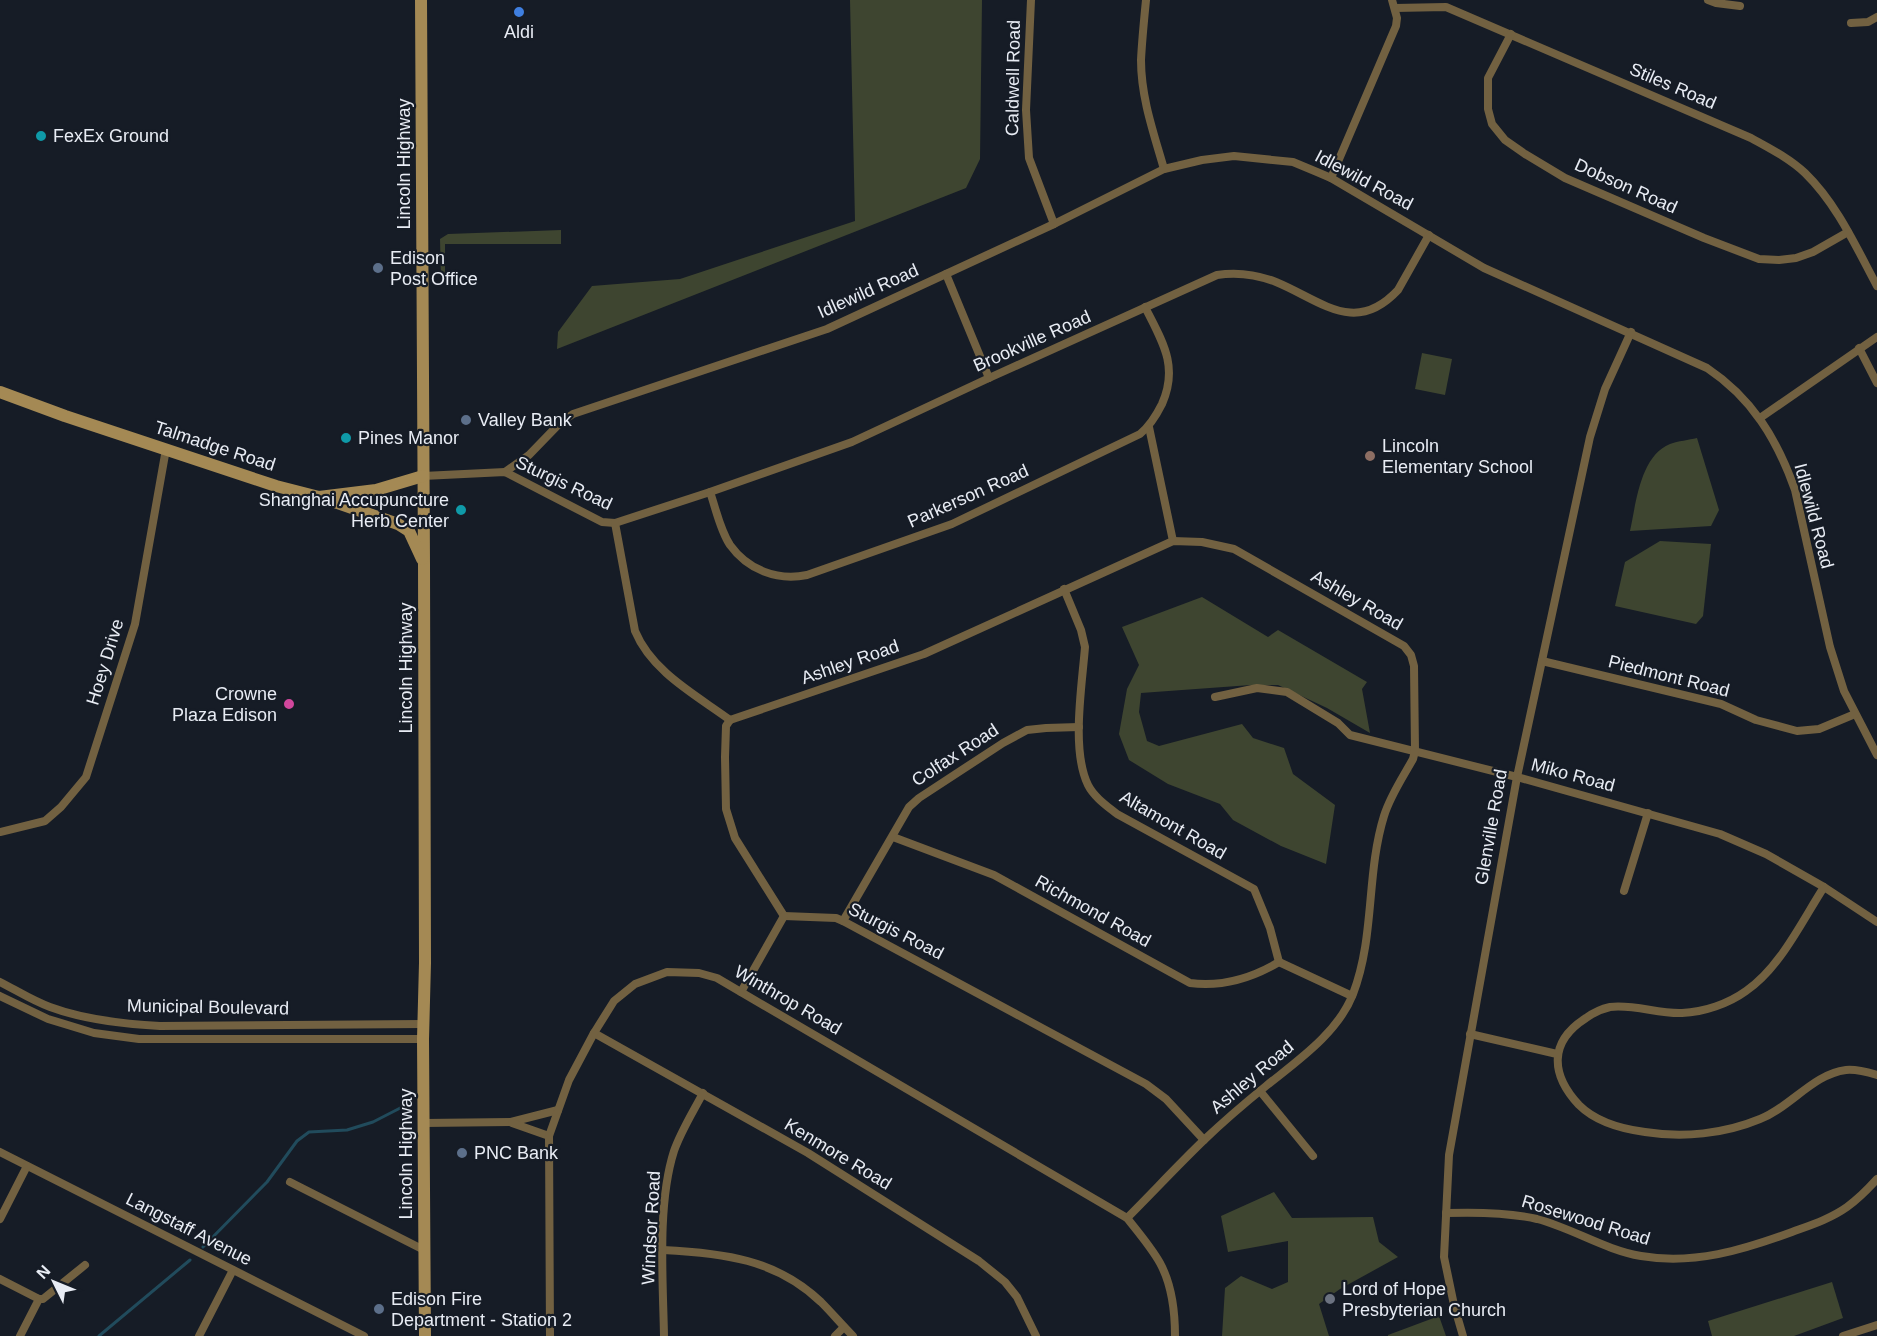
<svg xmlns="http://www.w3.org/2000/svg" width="1877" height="1336" viewBox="0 0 1877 1336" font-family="Helvetica,sans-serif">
	<rect width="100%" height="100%" fill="#161c26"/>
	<g fill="#3e4530">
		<path d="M850 0H982L980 159 966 188 557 349 558 332 592 286 680 279 855 221Z"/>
		<path d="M561 230V244H445V279H441L440 239 448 234Z"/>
		<path d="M1422 353 1452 359 1445 395 1415 389Z"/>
		<path d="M1697 438 1719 510 1711 526 1630 531C1636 504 1640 456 1670 444 1678 441 1689 440 1697 438Z"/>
		<path d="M1660 541 1711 544 1703 616 1696 624 1615 606 1625 562Z"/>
		<path d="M1202 597 1268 637 1278 630 1367 682 1362 689 1370 733 1327 708 1278 685H1251L1141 693 1139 712 1147 741 1159 746 1242 724 1253 738 1284 748 1293 774 1335 805 1326 864 1281 846 1233 820 1220 804 1168 784 1129 760 1119 734 1127 689 1139 665 1122 627Z"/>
		<path d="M1274 1192 1292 1218 1373 1217 1379 1242 1398 1257 1340 1289 1319 1304 1329 1336H1222L1225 1288 1241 1276 1272 1289 1288 1282V1241L1228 1252 1221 1216Z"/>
		<path d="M1832 1282 1843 1318 1794 1336H1712L1708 1321Z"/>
		<path d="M1439 1316 1446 1336H1388V1335Z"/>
	</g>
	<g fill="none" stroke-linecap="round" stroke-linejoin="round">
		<g stroke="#214b5c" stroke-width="3">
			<path d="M203 1247 267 1182 297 1141 309 1132 347 1130 373 1122 410 1103"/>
			<path d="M99 1336 190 1260"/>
		</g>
		<g stroke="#726141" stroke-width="8">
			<path d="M1031 0 1026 110 1029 158 1054 224"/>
			<path d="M1146 0C1144 20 1142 40 1141 60 1141 98 1154 134 1164 169"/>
			<path d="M1708 0 1716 3 1740 6"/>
			<path d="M1395 8 1446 7 1751 138C1769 148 1789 158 1805 173 1837 204 1856 247 1877 286"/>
			<path d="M1851 23 1868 22 1877 17"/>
			<path d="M1511 34 1488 78V109L1492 124 1505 140 1525 154 1565 178 1704 238 1759 259 1779 260 1796 258 1813 252 1848 232"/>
			<path d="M1331 178 1396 26 1397 18 1392 0"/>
			<path d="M946 274 989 378"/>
			<path d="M1859 348 1877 383"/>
			<path d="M1760 418 1877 337"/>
			<path d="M1149 427 1173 541"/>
			<path d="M505 472 529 455 560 423 573 414 827 329 1054 224 1164 169 1202 160 1234 156 1293 162 1317 172 1331 178 1484 268 1707 368C1752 398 1777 439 1795 490L1830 647 1844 691 1877 755"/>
			<path d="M423 476 505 472 602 522 615 523 710 492 852 442 989 378 1217 275C1236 272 1258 275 1276 282 1322 301 1355 336 1398 290L1429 235"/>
			<path d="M710 492C716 509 720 530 730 545 748 570 777 581 807 575L952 524 1140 434C1150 426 1156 416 1162 404 1179 366 1162 341 1145 307"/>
			<path d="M615 523 635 631C652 672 696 695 730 720"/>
			<path d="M1064 589 1081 630 1085 647C1082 686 1071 750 1088 785 1094 797 1107 806 1117 814L1254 889 1270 928 1279 962"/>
			<path d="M1542 661 1721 704 1756 720 1797 731 1819 729 1855 714"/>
			<path d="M1215 697 1257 688 1287 692 1338 723 1350 735 1517 777 1720 834 1766 854 1824 887 1877 922"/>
			<path d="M730 720 924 654 1173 541 1202 542 1234 549 1404 646 1411 655 1414 666 1415 751 1413 759C1403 777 1390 796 1384 816 1366 874 1375 937 1353 994 1338 1033 1297 1061 1266 1086 1245 1103 1224 1121 1204 1140 1178 1165 1153 1192 1127 1218"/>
			<path d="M730 720 726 726 725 757 726 809 735 838 784 916"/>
			<path d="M0 832 45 821 61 807 86 777 135 624 166 449"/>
			<path d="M893 837 994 875 1190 983C1221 987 1252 978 1279 962"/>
			<path d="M1824 887C1802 921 1780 968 1746 991 1728 1004 1704 1012 1682 1013 1658 1014 1634 1004 1610 1007 1601 1009 1593 1013 1586 1018 1548 1042 1551 1075 1579 1105 1596 1122 1622 1129 1645 1132 1683 1138 1724 1134 1760 1119 1791 1107 1813 1074 1846 1070 1856 1069 1867 1072 1877 1075"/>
			<path d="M1624 891 1648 813"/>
			<path d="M784 916 836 918 843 921 1146 1084 1166 1099 1204 1140"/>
			<path d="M843 921 909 807 919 798 1003 743 1027 730 1046 728 1079 727"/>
			<path d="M1279 962 1352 996"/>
			<path d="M0 982C16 990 33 1001 50 1007 85 1020 123 1024 160 1026L423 1024"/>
			<path d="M741 992 784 916"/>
			<path d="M0 996 48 1019 94 1033 139 1039H423"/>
			<path d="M594 1033 808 1153 979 1261 1005 1282 1017 1297 1036 1336"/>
			<path d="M1470 1034 1557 1054"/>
			<path d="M1260 1091 1313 1156"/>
			<path d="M424 1123 511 1122 558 1110"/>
			<path d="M512 1123 549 1136"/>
			<path d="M0 1152 364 1336"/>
			<path d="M290 1182 424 1250"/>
			<path d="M1446 1213C1476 1212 1507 1212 1537 1219 1572 1228 1605 1250 1641 1256 1694 1265 1743 1250 1792 1232 1811 1225 1830 1219 1847 1207 1858 1199 1868 1189 1877 1179"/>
			<path d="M0 1219 27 1166"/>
			<path d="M663 1250C723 1253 776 1259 821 1302 832 1313 842 1325 853 1336"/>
			<path d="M0 1279 39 1299H43L85 1265"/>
			<path d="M20 1336 39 1299"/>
			<path d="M199 1336 233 1270"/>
			<path d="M550 1336 549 1136 569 1080 594 1033 614 1001 635 984 667 972 699 973 717 978 1127 1218C1138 1232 1151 1247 1160 1263 1172 1285 1175 1312 1175 1336"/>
			<path d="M664 1336C663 1280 657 1204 674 1151 681 1131 693 1112 703 1093"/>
			<path d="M835 1336 844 1327"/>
			<path d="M1463 1336 1454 1305 1444 1257 1449 1155 1517 777 1590 437 1605 389 1631 332"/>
			<path d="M1843 1336 1877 1325"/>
		</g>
		<g stroke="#a48954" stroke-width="12">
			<path d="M421 0 424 564 425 963 423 1039 425 1336"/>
			<path d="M0 392 65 416 276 486 319 497 376 490 423 476"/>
			<path d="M323 498 398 524 409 531 422 559"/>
		</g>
	</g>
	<circle fill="#3f7fe0" stroke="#161c26" stroke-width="2" cx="519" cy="12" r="6"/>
	<g fill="#0f9aa8" stroke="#161c26" stroke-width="2">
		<circle cx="41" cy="136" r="6"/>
		<circle cx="346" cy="438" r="6"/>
		<circle cx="461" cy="510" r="6"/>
	</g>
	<g fill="#5c6f8a" stroke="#161c26" stroke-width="2">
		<circle cx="378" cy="268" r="6"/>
		<circle cx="466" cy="420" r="6"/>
		<circle cx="462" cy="1153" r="6"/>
		<circle cx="379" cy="1309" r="6"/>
	</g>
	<circle fill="#8d6e63" stroke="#161c26" stroke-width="2" cx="1370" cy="456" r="6"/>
	<circle fill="#d1479c" stroke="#161c26" stroke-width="2" cx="289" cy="704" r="6"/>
	<circle fill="#6b7280" stroke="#161c26" stroke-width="2" cx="1330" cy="1299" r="6"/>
	<g text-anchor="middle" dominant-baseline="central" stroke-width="4.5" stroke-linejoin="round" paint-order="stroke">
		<g font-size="18" fill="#e8ecf4" stroke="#161c26" text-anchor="start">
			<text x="519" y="32" text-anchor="middle">Aldi</text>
			<text x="53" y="136">FexEx Ground</text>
			<text x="390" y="258">Edison<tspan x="390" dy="21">Post Office</tspan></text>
			<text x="478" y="420">Valley Bank</text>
			<text x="358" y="438">Pines Manor</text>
			<text x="1382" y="446">Lincoln<tspan x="1382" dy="21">Elementary School</tspan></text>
			<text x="449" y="500" text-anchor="end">Shanghai Accupuncture<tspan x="449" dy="21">Herb Center</tspan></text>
			<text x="277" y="694" text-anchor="end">Crowne<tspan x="277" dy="21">Plaza Edison</tspan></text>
			<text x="474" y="1153">PNC Bank</text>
			<text x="1342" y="1289">Lord of Hope<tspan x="1342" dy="21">Presbyterian Church</tspan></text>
			<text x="391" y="1299">Edison Fire<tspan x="391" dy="21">Department - Station 2</tspan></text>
		</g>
		<g font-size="18" fill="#e8ecf4" stroke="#161c26">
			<text transform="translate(1013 78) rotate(-89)">Caldwell Road</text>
			<text transform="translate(1673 86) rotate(23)">Stiles Road</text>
			<text transform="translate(404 164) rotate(-90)">Lincoln Highway</text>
			<text transform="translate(1364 180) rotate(28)">Idlewild Road</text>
			<text transform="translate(1626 186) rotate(24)">Dobson Road</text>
			<text transform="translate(868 291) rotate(-24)">Idlewild Road</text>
			<text transform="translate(1032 341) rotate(-24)">Brookville Road</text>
			<text transform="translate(215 446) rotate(18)">Talmadge Road</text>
			<text transform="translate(564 483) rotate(25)">Sturgis Road</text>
			<text transform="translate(968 496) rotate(-24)">Parkerson Road</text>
			<text transform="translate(1814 516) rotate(75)">Idlewild Road</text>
			<text transform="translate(1357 600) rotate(30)">Ashley Road</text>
			<text transform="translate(105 662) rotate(-73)">Hoey Drive</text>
			<text transform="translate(850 662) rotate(-19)">Ashley Road</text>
			<text transform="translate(406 668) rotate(-90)">Lincoln Highway</text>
			<text transform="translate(1669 676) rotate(14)">Piedmont Road</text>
			<text transform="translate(955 755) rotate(-33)">Colfax Road</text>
			<text transform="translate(1573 775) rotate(15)">Miko Road</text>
			<text transform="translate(1173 825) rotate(30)">Altamont Road</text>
			<text transform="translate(1491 827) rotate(-80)">Glenville Road</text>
			<text transform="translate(1093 911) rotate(29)">Richmond Road</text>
			<text transform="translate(896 931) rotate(27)">Sturgis Road</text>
			<text transform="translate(788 1000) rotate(30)">Winthrop Road</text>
			<text transform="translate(208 1007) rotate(1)">Municipal Boulevard</text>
			<text transform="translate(1252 1077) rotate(-40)">Ashley Road</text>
			<text transform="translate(406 1154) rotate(-90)">Lincoln Highway</text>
			<text transform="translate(838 1154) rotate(31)">Kenmore Road</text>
			<text transform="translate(1586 1220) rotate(17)">Rosewood Road</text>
			<text transform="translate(651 1228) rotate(-87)">Windsor Road</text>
			<text transform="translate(189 1229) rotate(27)">Langstaff Avenue</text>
		</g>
	</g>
	<g transform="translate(54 1282) rotate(313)" stroke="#161c26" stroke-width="4.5" paint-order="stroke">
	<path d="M0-4.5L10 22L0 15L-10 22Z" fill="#e8ecf4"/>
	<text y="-9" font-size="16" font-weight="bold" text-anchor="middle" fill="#e8ecf4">N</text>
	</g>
</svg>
